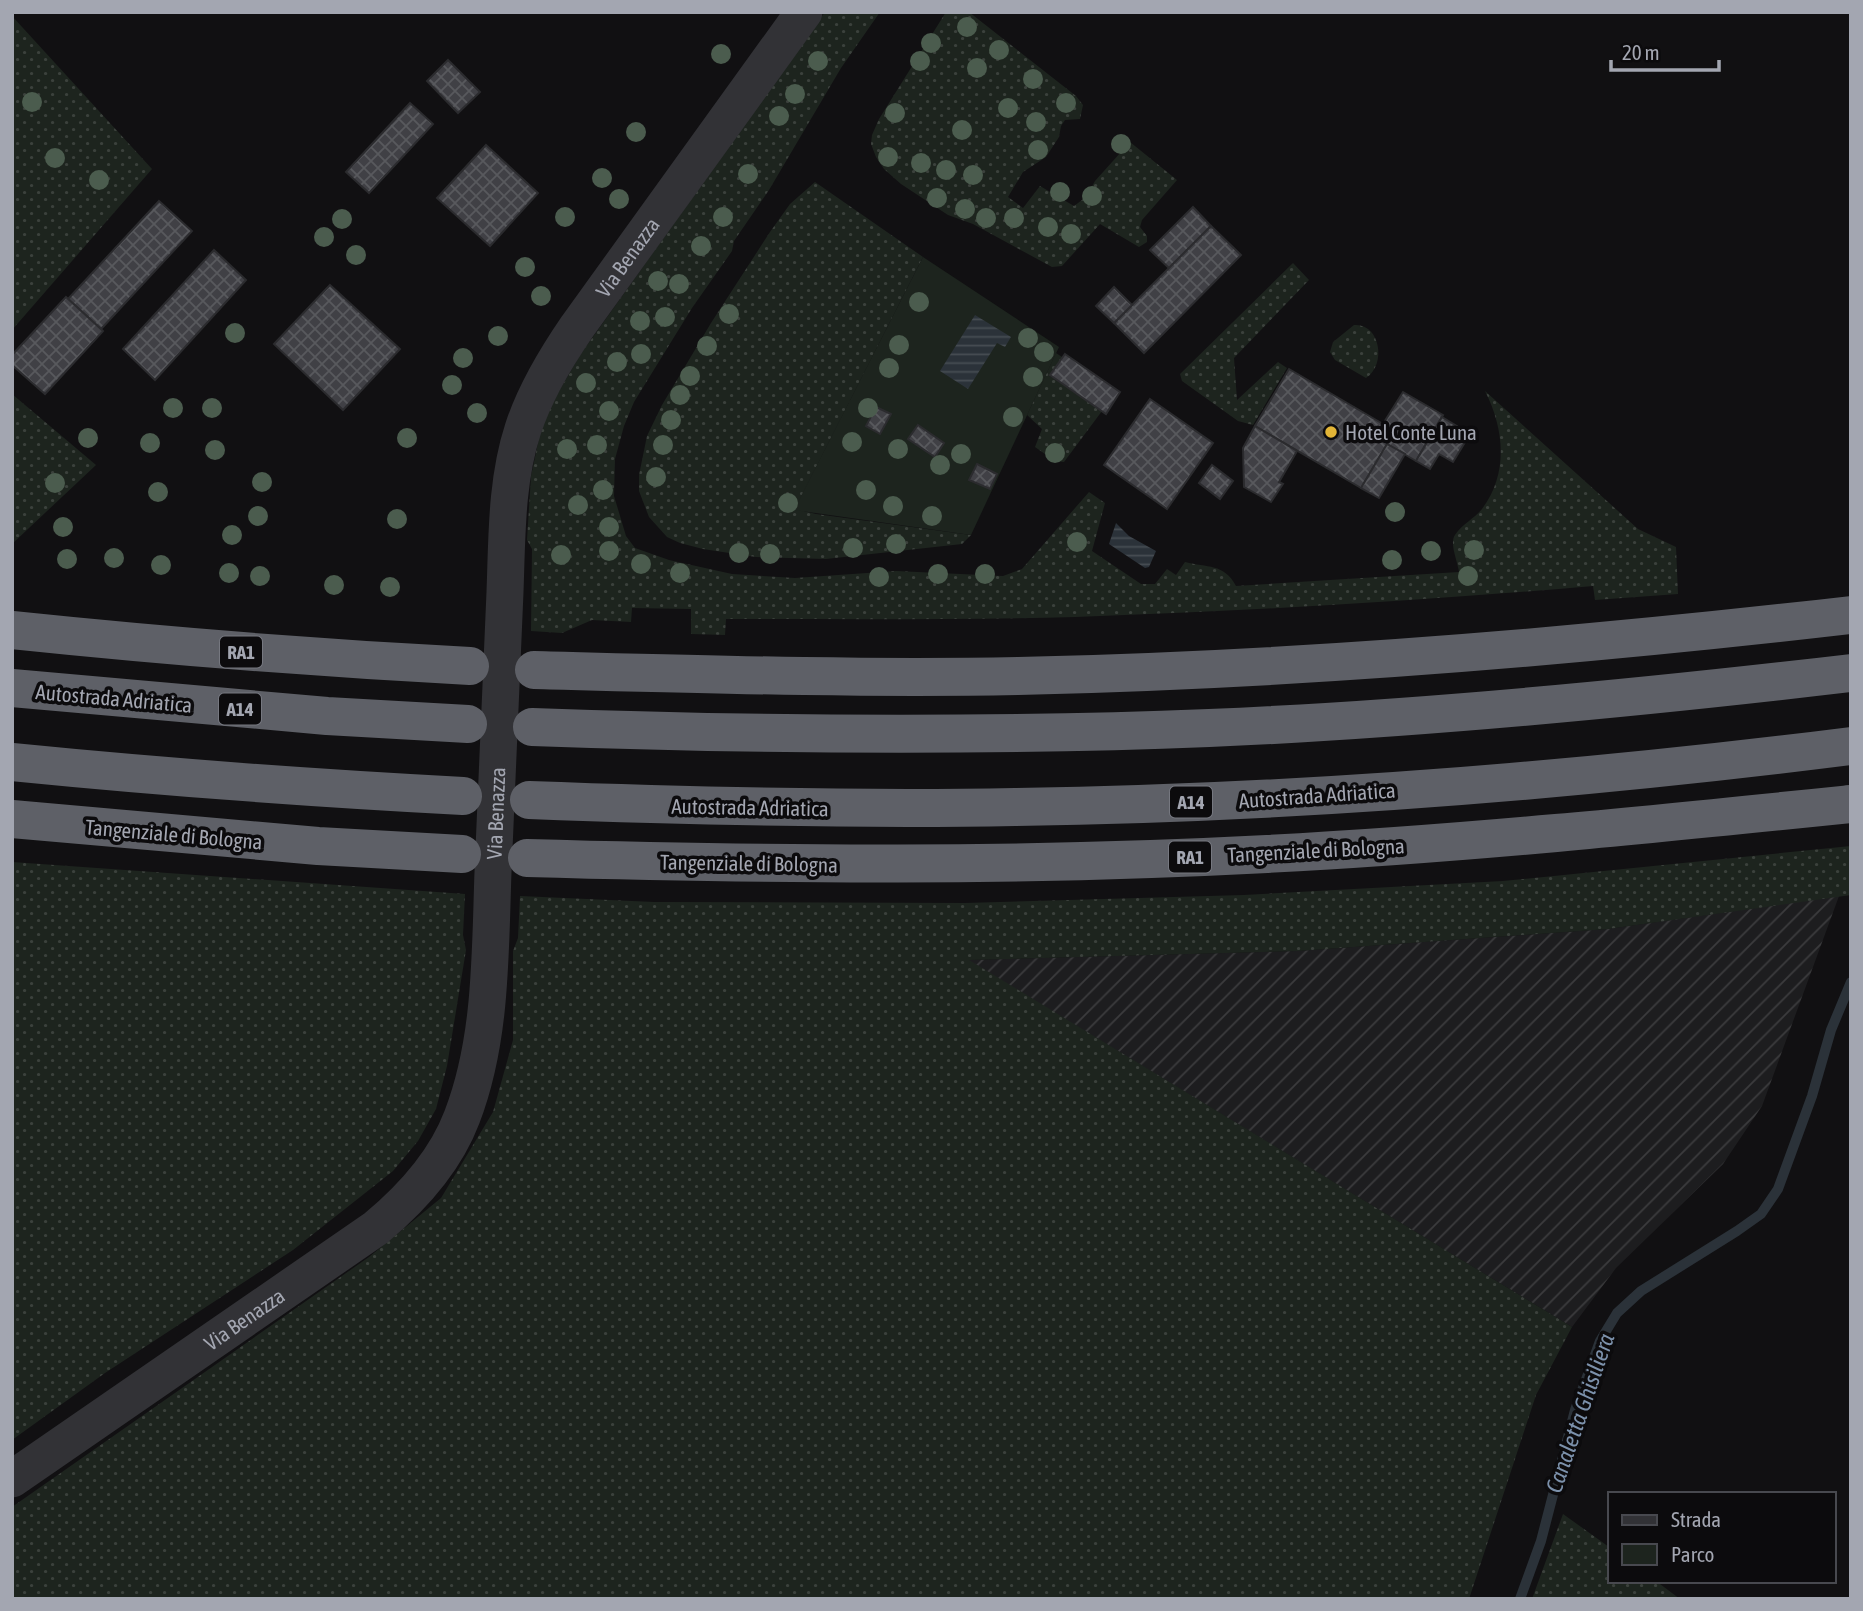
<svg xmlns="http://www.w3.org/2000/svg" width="1863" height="1611" viewBox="0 0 1863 1611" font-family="'Asap Condensed',sans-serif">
	<defs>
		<pattern id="industrial-furrows" width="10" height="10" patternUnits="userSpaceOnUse" patternTransform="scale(1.75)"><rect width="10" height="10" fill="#1d1d1f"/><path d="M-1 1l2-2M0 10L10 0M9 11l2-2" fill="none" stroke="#3b3b3d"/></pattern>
		<pattern id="grass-dots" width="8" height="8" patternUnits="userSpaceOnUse" patternTransform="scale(1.75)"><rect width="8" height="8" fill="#1d241e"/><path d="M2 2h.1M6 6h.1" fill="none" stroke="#3b413c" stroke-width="1.8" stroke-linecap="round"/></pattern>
		<pattern id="water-rules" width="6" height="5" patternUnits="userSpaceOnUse" patternTransform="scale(1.75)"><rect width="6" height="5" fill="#2b3239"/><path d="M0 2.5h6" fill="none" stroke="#474d53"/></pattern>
		<pattern id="building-cross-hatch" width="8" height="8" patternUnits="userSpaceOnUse" patternTransform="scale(1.75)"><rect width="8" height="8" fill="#404045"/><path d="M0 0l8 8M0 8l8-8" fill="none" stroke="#58595d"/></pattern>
	</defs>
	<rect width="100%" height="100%" fill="#111012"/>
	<path fill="url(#industrial-furrows)" d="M1839 896 1762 1106 1723 1164 1616 1268 1572 1327 968 960 1298 951 1608 929Z"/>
	<g fill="url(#grass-dots)">
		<path d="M825 12H880L841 68 769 190 734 241 732 251 692 308 634 402 624 426 615 459 614 496 626 536 635 548 669 560 732 574 795 578 896 571 1003 576 1022 569 1089 492 1105 503 1092 551 1141 584H1155L1167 569 1176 575 1185 562C1207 568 1224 563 1236 586L1459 572C1458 562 1449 543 1455 535 1461 525 1475 518 1482 509 1509 473 1504 428 1485 391L1638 529 1676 547 1678 594 1595 600 1593 586C1420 601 1248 611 1075 617 959 620 843 619 726 619L725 635 691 634V609L632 608 631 622 592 620 562 633 531 631 532 549 527 540 531 476 541 429 551 405 580 355Z"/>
		<path d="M946 12H969L1076 96 1083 105 1080 119 1065 120 1061 126 1059 137 1046 157 1023 172 1008 197 1023 208 1040 186 1074 206 1086 197 1095 181 1130 142 1177 180 1142 220 1140 227 1147 236V242L1139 247 1100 224 1062 266 1052 267 973 224 948 215 901 184 884 169 876 157 871 144 872 135 879 119Z"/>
		<path d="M12 16 152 169 12 330Z"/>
		<path d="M815 182 923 257 795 509 816 514 971 535 962 544 826 559 756 557 703 549 680 543 667 537 649 517 639 491V475L647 436 662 405 711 323 770 232 790 204Z"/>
		<path d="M1293 263 1309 280 1234 358 1237 400 1278 362 1287 368 1253 425 1238 421 1182 381 1180 374Z"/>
		<path d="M1354 325C1380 323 1387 364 1366 378L1335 360 1330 352 1333 342Z"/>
		<path d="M1056 353 1062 357 1050 376 1102 411 1064 462 1055 461 1035 447 1042 429 1027 415Z"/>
		<path d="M12 394 96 465 12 544Z"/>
		<path d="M1851 846V895L1608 929 1298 951 969 960 1572 1327 1536 1395 1469 1599H12V1507L369 1257 441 1198 493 1112 513 1040V951L518 938 520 896 654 902 965 903 1244 895 1503 881Z"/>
		<path d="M12 862 465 894 463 935 466 950 447 1066 436 1109 418 1141 393 1171 293 1250 105 1373 12 1440Z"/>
		<path d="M1563 1514 1609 1547V1581H1656L1680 1599H1532Z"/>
	</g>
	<path fill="#1d241e" d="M923 257 1059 347 971 535 794 510Z"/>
	<g fill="url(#water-rules)">
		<path d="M975 315 1011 337 1005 347 997 343 968 389 940 371Z"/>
		<path d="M1116 523 1129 536 1156 551 1149 567 1145 568 1109 544Z"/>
	</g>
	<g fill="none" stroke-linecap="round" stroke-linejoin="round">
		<path stroke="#2b3239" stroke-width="10" d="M1520 1599 1541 1541 1575 1410 1600 1341 1617 1313 1641 1291 1737 1231 1761 1214 1778 1189 1812 1096 1831 1030 1851 982"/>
	</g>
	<g fill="url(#building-cross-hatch)" stroke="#2b2b2e" stroke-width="2">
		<path d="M448 60 480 92 458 113 427 81Z"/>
		<path d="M410 103 433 124 369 193 346 172Z"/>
		<path d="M486 145 538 193 490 246 437 198Z"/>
		<path d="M159 201 192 231 101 329 68 299Z"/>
		<path d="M1193 207 1211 226 1169 268 1150 250Z"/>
		<path d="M1211 226 1241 255 1144 353 1114 323Z"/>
		<path d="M214 250 246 280 155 380 123 349Z"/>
		<path d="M330 285 400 349 343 410 274 344Z"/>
		<path d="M1114 287 1132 305 1114 323 1096 306Z"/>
		<path d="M66 297 103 331 45 394 12 365V355Z"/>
		<path d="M1065 354 1120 392 1106 414 1050 375Z"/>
		<path d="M1289 369 1395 431 1361 488 1255 426Z"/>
		<path d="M1403 392 1443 415 1416 461 1387 444 1395 431 1383 424Z"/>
		<path d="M1150 399 1213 443 1167 509 1104 465Z"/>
		<path d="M876 407 891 414 880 434 866 426Z"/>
		<path d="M1442 417 1470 434 1453 462 1439 454 1430 469 1416 461Z"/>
		<path d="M918 425 944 443 935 457 908 439Z"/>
		<path d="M1255 426 1297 451 1279 482 1283 484 1271 502 1244 487 1243 448Z"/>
		<path d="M1387 444 1405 454 1379 498 1361 488Z"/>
		<path d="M977 464 997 474 990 489 969 480Z"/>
		<path d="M1212 465 1233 481 1220 499 1199 483Z"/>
	</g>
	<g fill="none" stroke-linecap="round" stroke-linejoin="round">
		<path stroke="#323236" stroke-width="37" id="s1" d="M12 1479 376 1228C412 1198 445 1162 462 1117 492 1039 490 953 493 872 497 778 501 685 505 592 507 538 506 481 523 429 535 392 555 359 577 327L804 12"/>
		<g stroke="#5e6067" stroke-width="38">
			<path d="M12 630C165 646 317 658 470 666"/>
			<path d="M534 670C696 674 857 679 1018 676 1296 670 1574 647 1851 615"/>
			<path d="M12 688 327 716 468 724"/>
			<path d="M532 727C757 735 984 737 1209 728 1424 719 1638 698 1851 673"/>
			<path d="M12 762C162 777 312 788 463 796"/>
			<path d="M529 800C691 806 853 810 1015 807 1294 803 1574 781 1851 746"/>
			<path d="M12 819 318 846 462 854"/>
			<path d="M527 858C774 865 1020 867 1267 854 1462 844 1656 824 1851 804"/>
		</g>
	</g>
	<g fill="#4b5c4e">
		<circle cx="967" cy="27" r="10"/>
		<circle cx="931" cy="43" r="10"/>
		<circle cx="999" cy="50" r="10"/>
		<circle cx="721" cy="54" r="10"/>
		<circle cx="818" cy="61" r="10"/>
		<circle cx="920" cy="61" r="10"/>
		<circle cx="977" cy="68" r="10"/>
		<circle cx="1033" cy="79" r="10"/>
		<circle cx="795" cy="94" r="10"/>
		<circle cx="32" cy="102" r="10"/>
		<circle cx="1066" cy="103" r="10"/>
		<circle cx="1008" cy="108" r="10"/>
		<circle cx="895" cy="113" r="10"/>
		<circle cx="779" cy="116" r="10"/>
		<circle cx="1036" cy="122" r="10"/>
		<circle cx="962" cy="130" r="10"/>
		<circle cx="636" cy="132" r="10"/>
		<circle cx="1121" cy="144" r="10"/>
		<circle cx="1038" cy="150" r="10"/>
		<circle cx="888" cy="157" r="10"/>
		<circle cx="55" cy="158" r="10"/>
		<circle cx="921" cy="163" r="10"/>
		<circle cx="946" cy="170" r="10"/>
		<circle cx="748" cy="174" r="10"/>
		<circle cx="973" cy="175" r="10"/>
		<circle cx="602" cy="178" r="10"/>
		<circle cx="99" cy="180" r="10"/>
		<circle cx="1060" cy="192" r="10"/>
		<circle cx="1092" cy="196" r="10"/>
		<circle cx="937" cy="198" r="10"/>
		<circle cx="619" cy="199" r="10"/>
		<circle cx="965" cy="209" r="10"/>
		<circle cx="565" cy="217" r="10"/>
		<circle cx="723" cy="217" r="10"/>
		<circle cx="986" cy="218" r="10"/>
		<circle cx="1014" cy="218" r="10"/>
		<circle cx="342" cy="219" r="10"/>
		<circle cx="1048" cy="227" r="10"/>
		<circle cx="1071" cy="234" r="10"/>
		<circle cx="324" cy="237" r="10"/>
		<circle cx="701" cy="246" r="10"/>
		<circle cx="356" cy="255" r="10"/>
		<circle cx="525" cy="267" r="10"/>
		<circle cx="658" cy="281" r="10"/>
		<circle cx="679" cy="284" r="10"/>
		<circle cx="541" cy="296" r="10"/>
		<circle cx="919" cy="302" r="10"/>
		<circle cx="729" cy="314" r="10"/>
		<circle cx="665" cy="317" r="10"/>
		<circle cx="640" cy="321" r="10"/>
		<circle cx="235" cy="333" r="10"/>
		<circle cx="498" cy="336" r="10"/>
		<circle cx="1028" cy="338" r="10"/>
		<circle cx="899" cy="345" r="10"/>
		<circle cx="707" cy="346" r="10"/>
		<circle cx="1044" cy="352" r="10"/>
		<circle cx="641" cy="354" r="10"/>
		<circle cx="463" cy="358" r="10"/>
		<circle cx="617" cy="362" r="10"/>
		<circle cx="889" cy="368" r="10"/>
		<circle cx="690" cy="376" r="10"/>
		<circle cx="1033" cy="377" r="10"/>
		<circle cx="586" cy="383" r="10"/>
		<circle cx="452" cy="385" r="10"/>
		<circle cx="680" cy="395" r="10"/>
		<circle cx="173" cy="408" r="10"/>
		<circle cx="212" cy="408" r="10"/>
		<circle cx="868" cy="408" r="10"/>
		<circle cx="609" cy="411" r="10"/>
		<circle cx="477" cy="413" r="10"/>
		<circle cx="1013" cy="417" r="10"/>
		<circle cx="671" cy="420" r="10"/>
		<circle cx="88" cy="438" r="10"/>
		<circle cx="407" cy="438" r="10"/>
		<circle cx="852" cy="442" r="10"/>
		<circle cx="150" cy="443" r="10"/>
		<circle cx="597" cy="445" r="10"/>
		<circle cx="663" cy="445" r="10"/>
		<circle cx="567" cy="449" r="10"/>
		<circle cx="898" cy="449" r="10"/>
		<circle cx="215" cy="450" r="10"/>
		<circle cx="1055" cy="453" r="10"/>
		<circle cx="961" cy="454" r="10"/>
		<circle cx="940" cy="465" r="10"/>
		<circle cx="656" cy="477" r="10"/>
		<circle cx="262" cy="482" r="10"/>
		<circle cx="55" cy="483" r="10"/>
		<circle cx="603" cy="490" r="10"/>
		<circle cx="866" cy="490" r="10"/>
		<circle cx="158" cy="492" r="10"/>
		<circle cx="788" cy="503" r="10"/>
		<circle cx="578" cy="505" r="10"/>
		<circle cx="893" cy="506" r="10"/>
		<circle cx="1395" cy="512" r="10"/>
		<circle cx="258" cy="516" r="10"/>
		<circle cx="932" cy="516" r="10"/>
		<circle cx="397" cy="519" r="10"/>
		<circle cx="63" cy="527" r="10"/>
		<circle cx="609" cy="527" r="10"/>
		<circle cx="232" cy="535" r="10"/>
		<circle cx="1077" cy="542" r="10"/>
		<circle cx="896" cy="544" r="10"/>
		<circle cx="853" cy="548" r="10"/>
		<circle cx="1474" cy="550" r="10"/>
		<circle cx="609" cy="551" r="10"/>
		<circle cx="1431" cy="551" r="10"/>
		<circle cx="739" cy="553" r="10"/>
		<circle cx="770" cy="554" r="10"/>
		<circle cx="561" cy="555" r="10"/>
		<circle cx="114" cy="558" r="10"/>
		<circle cx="67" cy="559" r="10"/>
		<circle cx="1392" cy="560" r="10"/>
		<circle cx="641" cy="564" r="10"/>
		<circle cx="161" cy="565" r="10"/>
		<circle cx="229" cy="573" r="10"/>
		<circle cx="680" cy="573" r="10"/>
		<circle cx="938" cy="574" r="10"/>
		<circle cx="985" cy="574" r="10"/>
		<circle cx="260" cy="576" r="10"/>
		<circle cx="1468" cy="576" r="10"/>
		<circle cx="879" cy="577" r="10"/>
		<circle cx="334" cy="585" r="10"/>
		<circle cx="390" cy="587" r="10"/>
	</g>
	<circle fill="#e3b537" stroke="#0c0b0d" stroke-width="2.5" cx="1331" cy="432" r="7"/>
	<g text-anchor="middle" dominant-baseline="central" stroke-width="7" stroke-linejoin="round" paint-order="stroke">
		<g fill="#0c0b0d" stroke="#767880" stroke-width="2">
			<rect x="220" y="636.5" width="42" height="31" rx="5"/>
			<rect x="219" y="693.5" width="42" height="31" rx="5"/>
			<rect x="1170" y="786.5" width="42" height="31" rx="5"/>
			<rect x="1169" y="841.5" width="42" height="31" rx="5"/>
		</g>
		<g font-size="19" font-weight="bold" fill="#a3a6b1">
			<text x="241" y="652">RA1</text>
			<text x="240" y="709">A14</text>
			<text x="1191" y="802">A14</text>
			<text x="1190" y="857">RA1</text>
		</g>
		<g font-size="21" fill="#a3a6b1" stroke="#0c0b0d">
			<text stroke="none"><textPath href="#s1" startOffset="1479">Via Benazza</textPath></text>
			<text transform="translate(114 698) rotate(5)">Autostrada Adriatica</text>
			<text transform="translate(1317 795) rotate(-4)">Autostrada Adriatica</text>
			<text transform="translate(750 807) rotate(1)">Autostrada Adriatica</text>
			<text stroke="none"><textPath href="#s1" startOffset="891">Via Benazza</textPath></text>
			<text transform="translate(174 834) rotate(5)">Tangenziale di Bologna</text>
			<text transform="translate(1316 850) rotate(-3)">Tangenziale di Bologna</text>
			<text transform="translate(749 863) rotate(1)">Tangenziale di Bologna</text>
			<text stroke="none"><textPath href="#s1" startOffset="282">Via Benazza</textPath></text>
		</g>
		<g font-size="21" fill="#a3a6b1" stroke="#0c0b0d" text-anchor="start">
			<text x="1345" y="432">Hotel Conte Luna</text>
		</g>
		<g font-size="23" font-style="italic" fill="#7c91ab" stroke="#0c0b0d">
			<text transform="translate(1580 1413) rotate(-71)">Canaletta Ghisiliera</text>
		</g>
	</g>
	<rect width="1863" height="1611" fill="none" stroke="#a3a6b1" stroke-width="28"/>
	<rect x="1608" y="1492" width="228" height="91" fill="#0c0b0d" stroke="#48494f" stroke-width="2"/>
	<rect x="1622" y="1515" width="35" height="10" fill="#323236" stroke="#48494f" stroke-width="2"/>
	<text x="1671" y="1527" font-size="21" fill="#a3a6b1">Strada</text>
	<rect x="1622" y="1544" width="35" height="21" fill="#1d241e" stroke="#48494f" stroke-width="2"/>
	<text x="1671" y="1562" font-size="21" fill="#a3a6b1">Parco</text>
	<path d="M1611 60v10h108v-10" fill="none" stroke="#a3a6b1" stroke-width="3.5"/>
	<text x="1622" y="60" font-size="21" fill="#a3a6b1" stroke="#0c0b0d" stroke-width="5" paint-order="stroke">20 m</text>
</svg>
